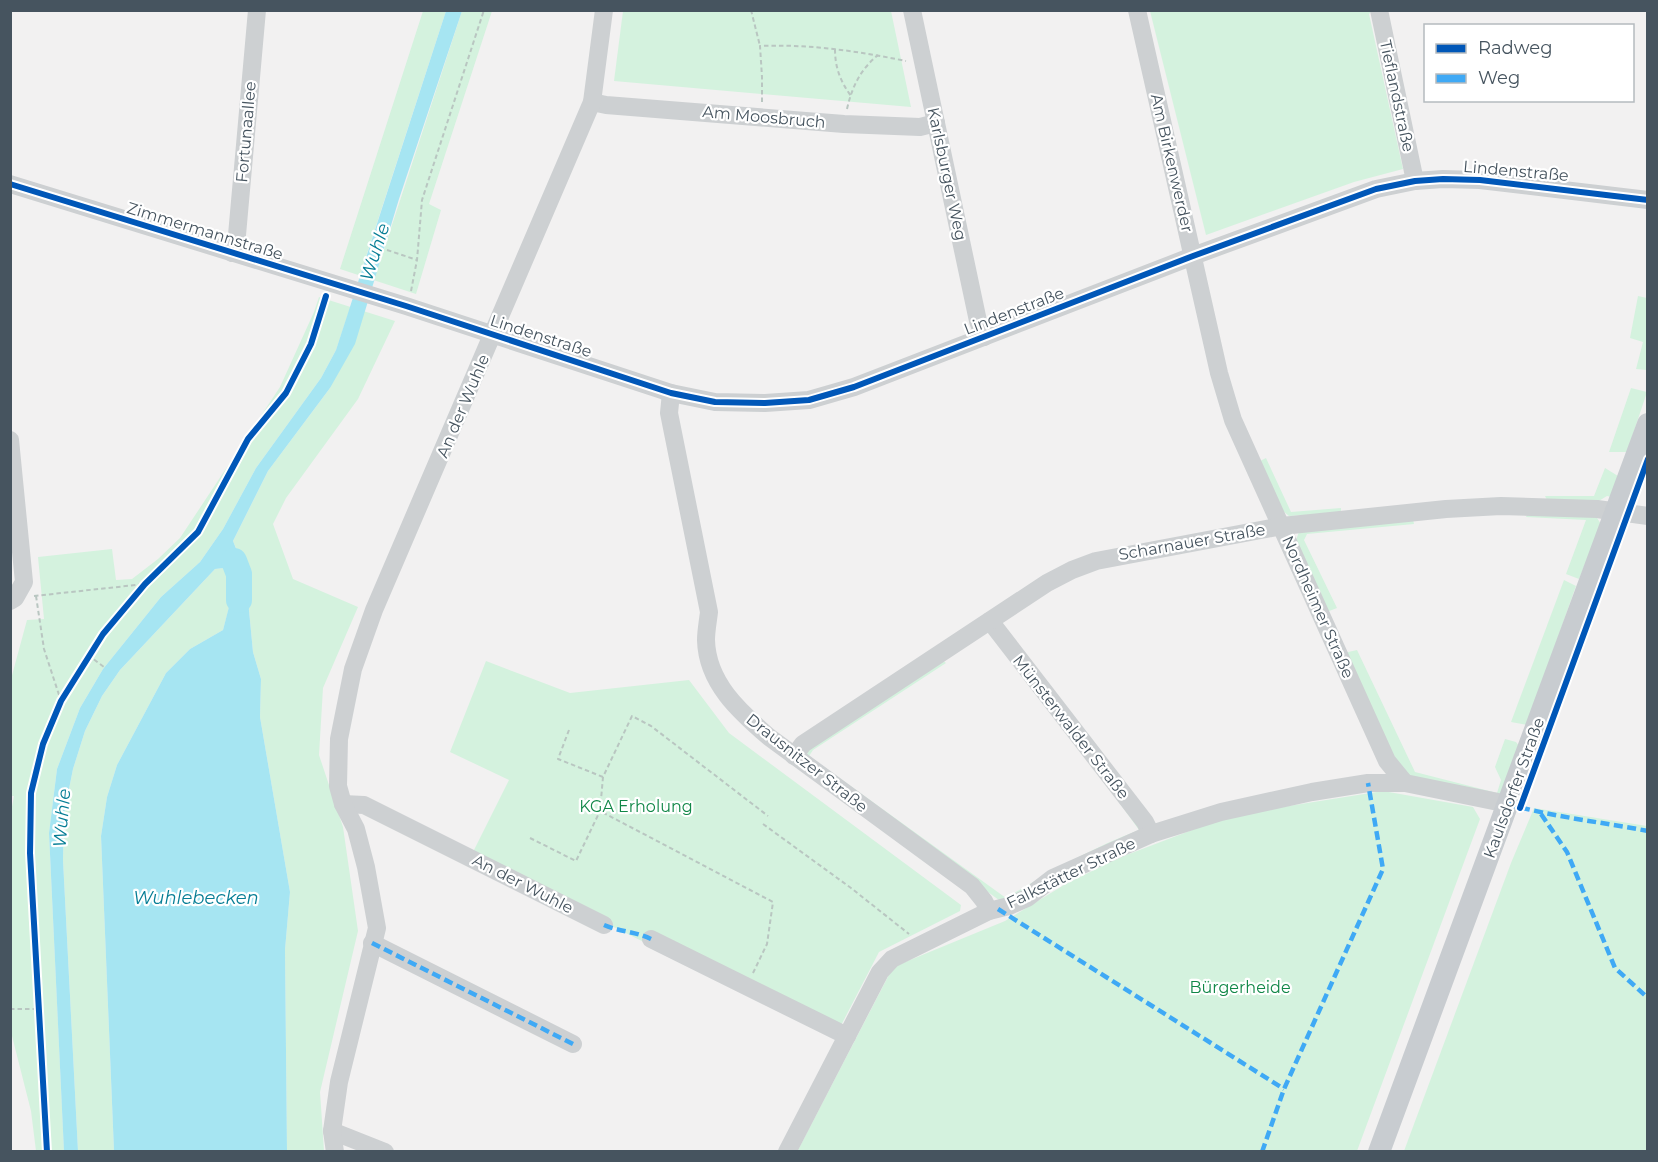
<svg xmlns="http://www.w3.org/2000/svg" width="1658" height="1162" viewBox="0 0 1658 1162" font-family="Montserrat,sans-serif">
	<rect width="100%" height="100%" fill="#f2f1f1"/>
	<g fill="#d4f2de">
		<path d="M423 11H446L360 275 374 280 462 11H492L429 204 441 210 416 294 340 269Z"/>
		<path d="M623 11H891L911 107 614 81Z"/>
		<path d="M1150 11H1372L1369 14 1403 169 1354 182 1206 235Z"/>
		<path d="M1638 296 1647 298V370L1636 369 1643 342 1630 338Z"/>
		<path d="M319 297 395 321 358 399 286 498 273 524 293 579 358 607 323 688 319 755 343 827 358 931 320 1092 324 1151H287L285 950 290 892 260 717 261 679 253 652 248 600H231L223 630 190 649 166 673 117 765 107 797 101 836 114 1151H78L63 860 64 814 73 769 85 731 102 696 120 670 215 569 224 568 232 576V595L246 596 245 570 233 541 268 471 330 388 350 308 336 350 321 378 256 468 223 529 200 562 161 597 103 669 80 708 57 769 49 833 64 1151H36L31 1111 11 1032 10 817 14 796H11V679L27 620 44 619 38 557 112 549 116 580 132 579 158 559 180 538 280 387 314 312Z"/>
		<path d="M1631 388 1647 392 1627 452H1609Z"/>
		<path d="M1266 458 1291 512 1341 508V513L1289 516 1283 511 1258 462Z"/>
		<path d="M1605 468 1618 476 1612 497 1607 496 1597 502 1547 500 1545 496H1594Z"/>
		<path d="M1528 513 1592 516 1597 518 1601 524 1579 579 1566 574 1586 520 1526 517Z"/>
		<path d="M1413 519 1414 524 1307 534 1304 540 1337 608 1324 613 1296 540 1299 532Z"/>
		<path d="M1564 580 1576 586 1527 725 1511 722Z"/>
		<path d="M1357 650 1415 772 1497 793 1501 780 1495 767 1505 739 1516 742 1519 746 1501 794 1409 777 1401 772 1344 653Z"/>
		<path d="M941 659 946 663 813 750 809 756 1006 898C1049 872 1092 848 1139 830L1106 784 1112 786 1145 832 1062 872 1025 896 1003 903 809 761 807 754 810 747Z"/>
		<path d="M486 661 570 693 689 680 729 733 961 905 960 911 879 952 835 1037 471 856 509 780 450 752Z"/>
		<path d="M1383 791 1473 807 1480 819 1357 1151 797 1152 893 967 1005 921 1064 885 1116 859 1213 822 1276 808Z"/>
		<path d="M1534 808 1647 826V1151H1404L1511 863Z"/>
	</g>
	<g fill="#a6e5f2">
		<path d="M446 11H462L399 199 355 344 330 388 268 471 233 541 245 571 247 596 232 595V576L224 568 215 569 120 670 102 696 85 731 73 769 64 814 63 860 78 1151 64 1152 49 833 57 769 80 708 103 669 161 597 200 562 223 529 256 468 321 378 336 350Z"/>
		<path d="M231 599 248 600 253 652 261 679 260 717 290 892 285 950 287 1151H114L101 836 107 797 117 765 166 673 190 649 223 630Z"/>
	</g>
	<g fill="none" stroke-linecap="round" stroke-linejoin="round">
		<path stroke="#a6e5f2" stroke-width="26" d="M234 561 239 574V600"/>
		<g stroke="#b9c6c1" stroke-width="2" stroke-dasharray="4.5 3" stroke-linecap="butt">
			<path d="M751 10 760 46"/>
			<path d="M835 49C835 67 840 81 851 96"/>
			<path d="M762 102V77L760 46C810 44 857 51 906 61"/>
			<path d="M847 109C852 87 860 70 878 55"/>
			<path d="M387 250 417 260"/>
			<path d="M411 291 417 260 422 200 484 10"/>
			<path d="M34 596 145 584"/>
			<path d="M36 596 44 649 61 701"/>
			<path d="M88 655 104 667"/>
			<path d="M569 730 558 759 603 777"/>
			<path d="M763 824 851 888 909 934"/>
			<path d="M530 838 576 861 600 811"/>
			<path d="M753 973 767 944 773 902 600 811 603 777 632 716 651 726 768 816"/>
			<path d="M10 1009H38"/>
			<path d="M47 1152 30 853 31 793 43 744 61 701 103 634 145 584 198 532 248 439 286 393 311 344 325 299"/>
		</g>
		<g stroke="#cdd0d2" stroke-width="18">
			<path d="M912 10 978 321 984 337"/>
			<path d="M1137 10 1219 373 1233 420 1387 761 1405 783"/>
			<path d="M1379 10 1415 181"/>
			<path d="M592 102 606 105 844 124 920 127 936 123"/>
			<path d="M10 184 406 306 671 393 715 402 765 403 809 400 854 387 1193 256 1376 189 1415 181 1443 179 1480 180 1648 200"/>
			<path d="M232 253 237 235 257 10"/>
			<path d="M671 393 669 413 709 612C708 621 706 631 706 640 707 683 740 712 769 737L972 886 984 901 989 911"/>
			<path d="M10 440 24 582 15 598 10 601"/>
			<path d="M990 621 1145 822 1151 834"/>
			<path d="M794 756 803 744 1047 583 1072 570 1096 561 1282 526 1446 509 1501 506 1597 509 1648 516"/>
			<path d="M343 804 364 805 604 925"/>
			<path d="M651 939 847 1036"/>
			<path d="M372 943 573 1044"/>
			<path d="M332 1131 385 1152"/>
			<path d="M335 1152 332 1131 339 1082 377 928 366 867 356 829 343 804 338 786 339 739 353 669 374 610 592 102 604 10"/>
			<path d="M787 1152 880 972 892 959 989 911 1009 906 1027 898 1053 878 1151 834 1221 812 1312 792 1368 783H1405L1508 804"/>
		</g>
		<path stroke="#c8ccd0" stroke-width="22" d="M1379 1152 1648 424"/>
		<g stroke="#3fa9f5" stroke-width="4.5" stroke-dasharray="9 4.5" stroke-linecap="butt">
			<path d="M1508 804C1553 817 1601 822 1648 831"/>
			<path d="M1541 814 1567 852 1615 968 1648 998"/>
			<path d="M998 909 1284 1089"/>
			<path d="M604 925C620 932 634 931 651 939"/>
			<path d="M372 943 573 1044"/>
			<path d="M1262 1152 1284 1089 1383 869 1368 783"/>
		</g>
		<g stroke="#fff" stroke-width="10">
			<g id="cycleway">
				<path d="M10 184 406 306 671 393 715 402 765 403 809 400 854 387 1193 256 1376 189 1415 181 1443 179 1480 180 1648 200"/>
				<path d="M1520 808 1648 459"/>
				<path d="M47 1152 30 853 31 793 43 744 61 701 103 634 145 584 198 532 248 439 286 393 311 344 326 296"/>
			</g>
		</g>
		<use href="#cycleway" stroke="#0057b8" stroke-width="6"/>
	</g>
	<g text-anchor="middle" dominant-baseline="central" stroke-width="4.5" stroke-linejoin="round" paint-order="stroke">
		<g font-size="16" fill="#46545f" stroke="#fff">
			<text transform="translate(1397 96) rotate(78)">Tieflandstraße</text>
			<text transform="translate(764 117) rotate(5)">Am Moosbruch</text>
			<text transform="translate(246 132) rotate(-85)">Fortunaallee</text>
			<text transform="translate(1172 163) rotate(77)">Am Birkenwerder</text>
			<text transform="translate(1516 171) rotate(5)">Lindenstraße</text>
			<text transform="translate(947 174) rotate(78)">Karlsburger Weg</text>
			<text transform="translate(205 231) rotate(17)">Zimmermannstraße</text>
			<text transform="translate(1014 311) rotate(-21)">Lindenstraße</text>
			<text transform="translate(541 336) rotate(18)">Lindenstraße</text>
			<text transform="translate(463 406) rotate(-67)">An der Wuhle</text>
			<text transform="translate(1192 542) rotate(-10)">Scharnauer Straße</text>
			<text transform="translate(1318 607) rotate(66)">Nordheimer Straße</text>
			<text transform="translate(1071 727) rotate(52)">Münsterwalder Straße</text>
			<text transform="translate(807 763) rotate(38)">Drausnitzer Straße</text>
			<text transform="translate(1514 788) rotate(-70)">Kaulsdorfer Straße</text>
			<text transform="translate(1071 873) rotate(-26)">Falkstätter Straße</text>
			<text transform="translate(523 884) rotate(27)">An der Wuhle</text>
		</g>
		<g font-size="16" fill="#108747" stroke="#fff">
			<text x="636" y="806">KGA Erholung</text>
			<text x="1240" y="987">Bürgerheide</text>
		</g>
		<g font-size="18" font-style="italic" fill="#057d95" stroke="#fff">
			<text transform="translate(375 252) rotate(-72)">Wuhle</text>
			<text transform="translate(62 818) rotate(-85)">Wuhle</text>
			<text x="196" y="898">Wuhlebecken</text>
		</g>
	</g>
	<rect width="1658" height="1162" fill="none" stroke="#46545f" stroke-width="24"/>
	<rect x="1424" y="24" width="210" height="78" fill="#ffffff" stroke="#b5bbbf" stroke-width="1.5"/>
	<rect x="1436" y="44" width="30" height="9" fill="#0057b8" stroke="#b5bbbf" stroke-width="1.5"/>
	<text x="1478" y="54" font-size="18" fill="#46545f">Radweg</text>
	<rect x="1436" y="74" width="30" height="9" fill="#3fa9f5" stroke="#b5bbbf" stroke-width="1.5"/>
	<text x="1478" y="84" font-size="18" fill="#46545f">Weg</text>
</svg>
